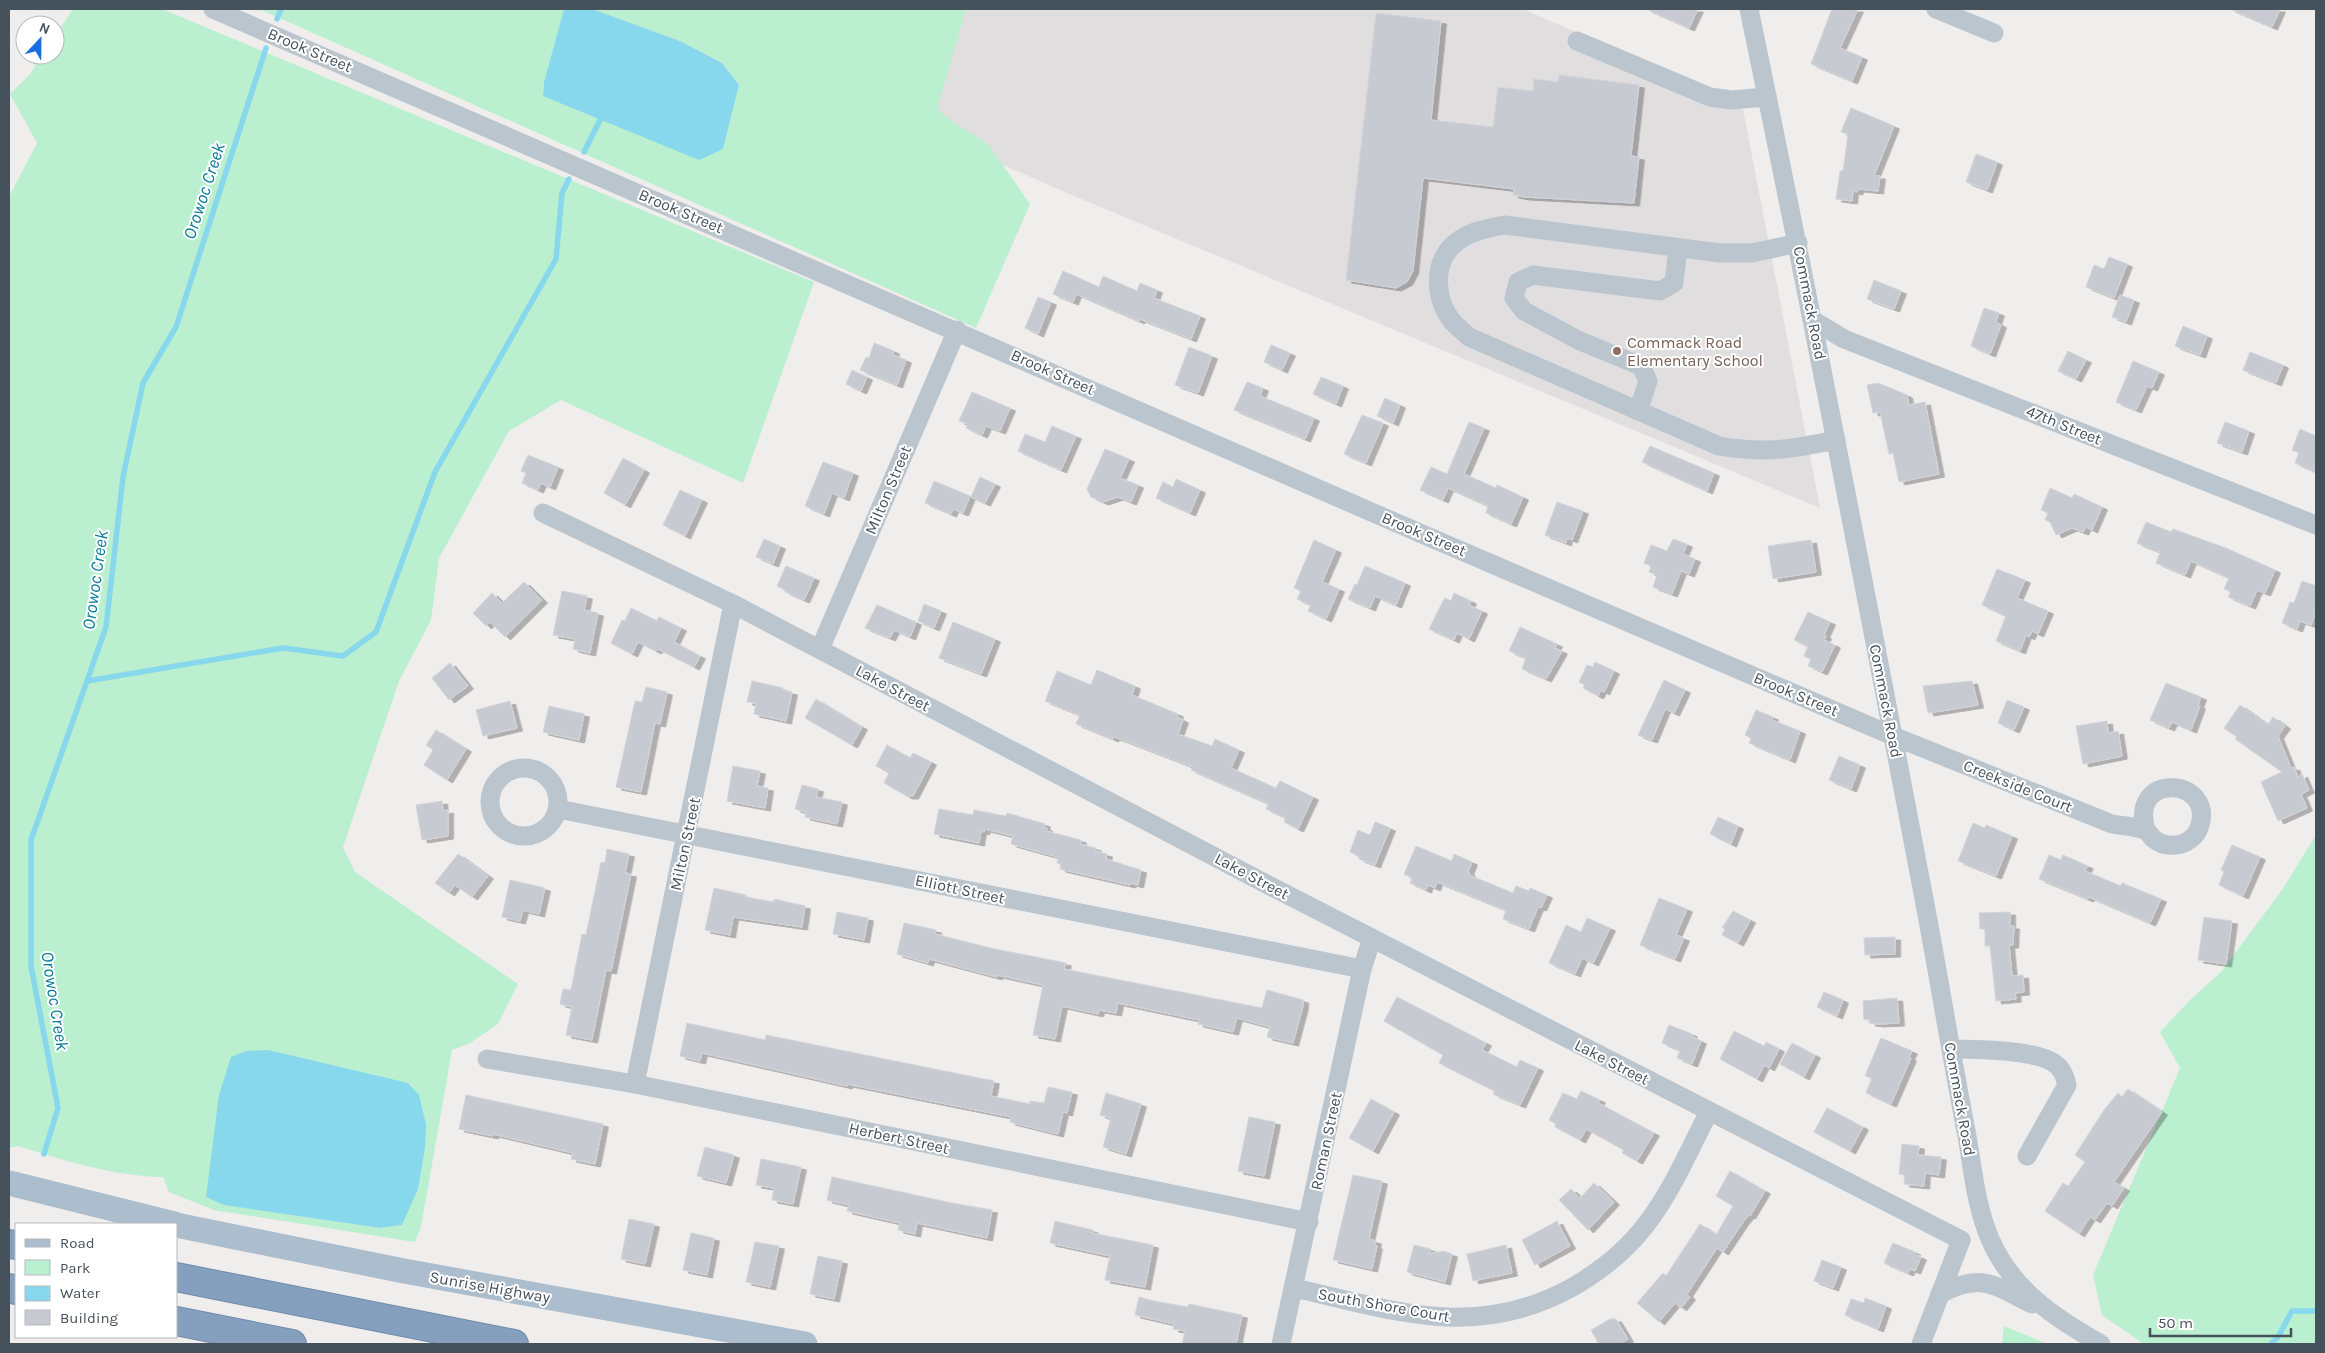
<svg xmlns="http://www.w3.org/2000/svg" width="2325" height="1353" viewBox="0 0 2325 1353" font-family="Karla,sans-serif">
	<defs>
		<filter id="shadow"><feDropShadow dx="5.5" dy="3" stdDeviation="0" flood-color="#0004"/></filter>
	</defs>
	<rect width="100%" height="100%" fill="#f0eded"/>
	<path fill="#e1dedf" d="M951 9H1523L1742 104 1820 508 1067 193 903 121Z"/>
	<g fill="#baefcf" fill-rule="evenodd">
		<path d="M73 9H162L814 282 743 483 561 400 509 431 439 558 431 620 399 681 343 847 355 872 518 984 498 1024 470 1043 452 1050 421 1227 415 1242 214 1210 169 1192 163 1177C113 1176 66 1161 18 1146L9 1148V197L37 143 10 94 30 74 42 55H55V36ZM401 1083H408L419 1096 426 1124 402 1225 380 1228 225 1205 206 1197Z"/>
		<path d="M259 9H564L544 82 543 96 723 149 739 85 722 63 680 41 592 9H966L937 109 949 119 988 144 1030 204 976 328Z"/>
		<path d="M2316 835V1344H2144L2102 1315 2093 1275 2180 1068 2160 1032 2190 1000 2221 972 2282 890Z"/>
		<path d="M2004 1326 2047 1344H2002Z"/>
	</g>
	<g fill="#87d7ed">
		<path d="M564 9H592L680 41 722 63 739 85 723 149 699 160 543 96 544 82Z"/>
		<path d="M268 1050 408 1083 419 1095 426 1124 425 1148 418 1189 402 1225 380 1228 224 1205 206 1197 219 1095 231 1057 246 1051Z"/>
	</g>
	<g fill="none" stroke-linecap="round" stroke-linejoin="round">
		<g stroke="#87d7ed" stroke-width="5.5">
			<path d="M277 19 281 9"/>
			<path d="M584 152 600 120"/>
			<path d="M87 681 283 648 343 656 376 632 435 472 556 259 562 193 569 179"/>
			<path d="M44 1154 58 1108 31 966V840L106 627 123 477 143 383 176 327 266 48"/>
			<path d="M2271 1344 2278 1337 2292 1311H2316"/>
		</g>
	</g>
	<g fill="#c7cad0" stroke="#d1d4d9" filter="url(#shadow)">
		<path d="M1646 9H1698L1689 28Z"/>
		<path d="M1832 9H1858L1840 48 1862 57 1852 81 1811 64Z"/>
		<path d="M2230 9H2280L2272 27Z"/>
		<path d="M1376 13 1441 21 1431 120 1493 127 1498 87 1533 91 1534 79 1558 82 1559 75 1639 85 1631 156 1639 157 1634 203 1524 197 1513 195 1514 189 1423 178 1413 271 1407 282 1396 288 1346 280Z"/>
		<path d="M1851 108 1894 126 1874 176H1880L1878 191 1859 189 1857 192 1853 191 1852 201 1836 199 1840 171H1843L1848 134 1841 132Z"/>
		<path d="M1976 154 1997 162 1987 190 1966 182Z"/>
		<path d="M2109 257 2127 264 2114 298 2086 287 2094 265 2104 269Z"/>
		<path d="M1063 271 1099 287 1103 276 1137 291 1140 283 1157 290 1154 298 1200 316 1191 339 1140 319 1139 321 1076 294 1073 302 1053 294Z"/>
		<path d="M1874 280 1901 291 1894 309 1867 299Z"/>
		<path d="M2120 295 2134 300 2126 322 2112 317Z"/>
		<path d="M1038 297 1051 302 1038 334 1025 328Z"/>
		<path d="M1984 308 1999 313 1996 322 2001 325 1990 354 1971 346Z"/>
		<path d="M2183 326 2207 336 2200 355 2175 346Z"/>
		<path d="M874 343 894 351 893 355 906 360 897 385 860 370 866 357 869 358Z"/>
		<path d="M1271 345 1290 353 1282 370 1264 362Z"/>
		<path d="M1189 347 1212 356 1198 393 1175 385Z"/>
		<path d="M2068 351 2086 360 2076 379 2058 371Z"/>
		<path d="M2250 352 2283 365 2276 383 2243 370Z"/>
		<path d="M2133 361 2159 372 2152 388 2147 386 2136 410 2116 402Z"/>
		<path d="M852 370 867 377 861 391 846 384Z"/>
		<path d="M1321 377 1343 386 1336 404 1313 394Z"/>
		<path d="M1247 382 1263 388 1260 396 1314 418 1305 439 1234 410Z"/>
		<path d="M1878 383 1907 395 1909 405 1925 402 1939 474 1899 482 1893 453 1889 454 1880 412 1873 413 1867 385Z"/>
		<path d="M972 392 1010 408 1000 431 986 426 982 435 966 428 968 424 959 421Z"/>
		<path d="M1385 398 1400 405 1393 423 1377 416Z"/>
		<path d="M1362 415 1383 423 1366 463 1344 454Z"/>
		<path d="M1469 422 1484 428 1464 474 1496 488 1497 485 1523 497 1511 524 1486 513 1488 506 1448 488 1443 500 1420 490 1431 467 1447 474Z"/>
		<path d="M2225 422 2249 431 2242 452 2217 443Z"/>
		<path d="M1052 426 1076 436 1061 470 1018 451 1025 434 1045 442Z"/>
		<path d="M2300 429 2316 436V472L2295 463 2299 453 2292 450Z"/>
		<path d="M1650 446 1714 473 1707 491 1642 462Z"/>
		<path d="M1105 449 1129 459 1120 478 1138 485 1131 502 1118 497 1103 502 1091 497 1087 489Z"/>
		<path d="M528 455 558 467 550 487 541 483 538 490 522 483 526 473 521 471Z"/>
		<path d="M623 458 644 470 625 505 604 493Z"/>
		<path d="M823 462 853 473 844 498 832 493 824 514 805 506Z"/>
		<path d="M980 477 995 484 985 503 971 497Z"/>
		<path d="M1176 479 1200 490 1190 513 1156 498 1163 482 1173 487Z"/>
		<path d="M934 481 970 496 963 513 953 509 951 514 925 503Z"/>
		<path d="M2050 488 2072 498 2074 494 2102 507 2092 530 2086 527 2083 532 2072 528 2056 535 2050 522 2045 520 2048 513 2041 510Z"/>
		<path d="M680 490 702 500 685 536 663 525Z"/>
		<path d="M1557 502 1583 511 1572 540 1567 538 1566 543 1545 535Z"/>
		<path d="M2146 522 2171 532 2173 529 2226 548 2275 570 2265 593 2257 590 2250 606 2228 597 2231 592 2224 589 2229 578 2191 561 2185 575 2156 563 2160 552 2137 543Z"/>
		<path d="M764 539 780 546 773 564 756 557Z"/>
		<path d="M1673 539 1687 544 1683 554 1695 559 1689 574 1681 571 1672 594 1653 587 1657 575 1649 572 1651 566 1644 563 1651 545 1667 551Z"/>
		<path d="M1314 540 1336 550 1322 582 1339 589 1326 619 1308 611 1311 605 1297 599 1301 591 1294 588Z"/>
		<path d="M1811 540 1816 572 1773 579 1768 546Z"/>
		<path d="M786 566 814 578 804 600 785 592 786 590 777 586Z"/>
		<path d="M1365 566 1405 583 1396 605 1375 596 1370 608 1348 599 1355 584 1357 585Z"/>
		<path d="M1997 569 2025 580 2017 598 2048 611 2038 634 2032 631 2029 637 2026 635 2020 651 1996 641 2006 616 1982 605Z"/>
		<path d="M2302 581 2316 586V611L2311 625 2300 621 2297 629 2282 623 2290 602 2294 603Z"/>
		<path d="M524 582 542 600 505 637 490 622 486 626 473 613 492 593 502 603Z"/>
		<path d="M562 591 587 596 584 610 598 613 590 653 573 649 575 639 553 635Z"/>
		<path d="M1454 593 1471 601 1469 605 1482 611 1469 639 1457 633 1454 640 1429 629 1443 601 1445 598 1451 601Z"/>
		<path d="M924 604 941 611 934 628 918 621Z"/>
		<path d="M877 605 916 622 910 637 894 630 890 638 865 628Z"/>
		<path d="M631 608 657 621 659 617 681 628 674 642 700 656 694 667 658 649 656 651 638 642 632 654 611 643 622 620 625 621Z"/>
		<path d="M1808 612 1830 622 1824 635 1826 636 1824 640 1835 645 1822 672 1808 666 1811 659 1804 656 1808 646 1794 640Z"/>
		<path d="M953 622 995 639 981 674 939 658Z"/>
		<path d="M1520 627 1557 644 1555 648 1562 651 1546 679 1522 669 1526 658 1509 651Z"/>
		<path d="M1595 662 1614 671 1604 692 1601 690 1598 696 1583 688 1585 685 1579 682 1587 665 1593 667Z"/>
		<path d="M450 663 468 686 449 700 432 678Z"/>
		<path d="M1097 670 1135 686 1132 695 1178 714 1177 717 1183 720 1178 734 1212 746 1215 739 1239 750 1231 768 1276 788 1280 781 1313 797 1298 829 1284 822 1286 818 1266 809 1269 804 1191 770 1193 767 1115 737 1113 739 1076 724 1080 715 1045 701 1057 671 1091 685Z"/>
		<path d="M1664 680 1685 690 1674 713 1665 709 1652 740 1638 735Z"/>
		<path d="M752 681 783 688 782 690 792 692 786 721 754 714 756 703 747 702Z"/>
		<path d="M1972 681 1978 705 1928 713 1923 686Z"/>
		<path d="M2166 683 2201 697 2198 705 2200 706 2191 730 2172 722 2169 728 2150 720Z"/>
		<path d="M646 687 667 692 660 724 655 723 641 792 616 787 635 701 642 702Z"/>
		<path d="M816 699 862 727 852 745 805 718Z"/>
		<path d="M2007 700 2024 707 2014 730 1998 723Z"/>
		<path d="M510 701 517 728 483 736 476 710Z"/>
		<path d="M2240 705 2268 725 2273 717 2285 726 2278 736 2291 768 2294 767 2298 777 2302 774 2309 790 2301 794 2307 808 2278 821 2261 782 2282 772 2235 739 2237 737 2224 728Z"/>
		<path d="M549 706 584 714 579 740 543 732Z"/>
		<path d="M1756 710 1773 717 1772 720 1800 731 1790 760 1749 743 1751 738 1745 735Z"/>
		<path d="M2107 721 2108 733 2118 731 2122 756 2083 764 2076 726Z"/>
		<path d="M436 730 466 749 447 780 424 765 433 750 426 745Z"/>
		<path d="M887 745 910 758 913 753 931 762 913 796H907L884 783 889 773 876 766Z"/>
		<path d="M1839 756 1860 765 1851 789 1829 780Z"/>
		<path d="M733 766 760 771 757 786 768 788 765 808 727 801Z"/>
		<path d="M802 785 818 789 816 797 842 802 837 824 805 817 806 812 795 809Z"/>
		<path d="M442 801 443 811 448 810V836L422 840 416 805Z"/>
		<path d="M939 809 973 815 974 810 1006 816 1007 813 1045 824 1044 827 1047 828 1046 831 1081 840 1080 844 1096 848 1095 851 1107 854 1106 859 1141 870 1138 885 1131 883 1130 885 1060 869 1061 864 1057 863 1058 858 1054 856 1011 844 1013 836 985 829 984 832 981 831 979 843 934 834Z"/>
		<path d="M1718 817 1738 826 1731 844 1710 834Z"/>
		<path d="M1375 822 1390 828 1375 865 1359 859 1360 856 1350 852 1358 830 1370 835Z"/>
		<path d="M1973 823 1985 828 1986 825 2012 836 1996 876 1958 861Z"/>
		<path d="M2232 845 2260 857 2243 896 2219 885 2224 872 2221 870Z"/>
		<path d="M1416 846 1452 861 1454 854 1472 862 1468 872 1470 873 1469 875 1513 893 1516 886 1529 891 1530 888 1547 895 1541 908 1538 907 1529 929 1503 919 1506 910 1437 882 1435 888 1428 885 1426 890 1410 883 1412 878 1404 874Z"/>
		<path d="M607 849 629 854 625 873 631 874 611 971 606 970 592 1040 566 1035 572 1007 560 1004 563 989 571 990 582 934 586 935 601 862 605 863Z"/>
		<path d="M458 854 488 876 472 897 455 885 449 893 435 883Z"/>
		<path d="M2049 855 2061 860 2063 855 2088 866 2085 871 2121 886 2122 883 2161 899 2150 923 2089 897 2088 899 2039 879Z"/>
		<path d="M510 880 545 888 539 914 523 910 520 921 502 917Z"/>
		<path d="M714 888 746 895 745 897 774 902V899L805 906 802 927 733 917 730 935 705 930Z"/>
		<path d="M1659 898 1687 909 1676 935 1684 938 1675 959 1640 945Z"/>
		<path d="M1733 911 1750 920 1738 943 1722 935 1725 929 1722 928Z"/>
		<path d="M837 912 868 918 864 940 833 934Z"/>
		<path d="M2010 912V926H2014L2013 945H2009L2012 976 2023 975 2024 992 2015 993 2016 999 1996 1001 1990 946H1985V929H1980L1979 913Z"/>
		<path d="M2204 917 2232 921 2226 964 2198 960Z"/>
		<path d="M1587 918 1610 928 1593 963 1582 958 1575 974 1549 963 1566 925 1581 932Z"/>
		<path d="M904 923 936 930 935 934 990 948 1066 963 1064 969 1262 1008 1267 990 1303 1000V1006L1293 1043 1267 1037 1270 1027 1237 1018 1233 1032 1198 1024 1199 1020 1118 1003 1116 1013 1099 1010 1098 1014 1062 1006 1055 1039 1033 1035 1043 985 997 975V977L929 959 928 963 897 954Z"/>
		<path d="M1895 937V954L1865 955 1864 938Z"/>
		<path d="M1824 992 1843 1000 1837 1016 1817 1007Z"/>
		<path d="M1397 997 1486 1043 1482 1050 1517 1067 1520 1060 1538 1068 1520 1105 1493 1094 1495 1091 1439 1063 1443 1055 1384 1021Z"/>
		<path d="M1897 998 1899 1023 1879 1024 1870 1023V1019L1864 1020 1863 1001Z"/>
		<path d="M687 1023 765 1040 766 1035 994 1081 991 1096 1030 1104V1101L1044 1103 1048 1087 1072 1092 1067 1113 1063 1112 1058 1134 1010 1122 1011 1117 847 1084V1086L702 1053 700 1061 680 1056Z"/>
		<path d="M1669 1025 1692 1034 1691 1036 1701 1041 1692 1064 1677 1058 1680 1050 1662 1043Z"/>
		<path d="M1734 1031 1764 1046 1766 1042 1779 1049 1769 1068 1764 1065 1757 1079 1720 1059Z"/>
		<path d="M1881 1038 1912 1051 1909 1057 1911 1058 1891 1104 1866 1093 1872 1078 1865 1076Z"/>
		<path d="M1792 1043 1815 1055 1804 1077 1780 1064Z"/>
		<path d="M2128 1089 2162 1112 2114 1182 2124 1188 2112 1206 2107 1203 2095 1220 2090 1217 2079 1234 2045 1211 2063 1183 2068 1186 2085 1162 2075 1155 2104 1110 2118 1093 2122 1097Z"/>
		<path d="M1581 1091 1600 1100 1598 1103 1654 1133 1637 1161 1622 1153 1624 1150 1586 1129 1580 1140 1555 1127 1556 1124 1549 1120 1563 1093 1577 1099Z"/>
		<path d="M1106 1093 1141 1104 1126 1154 1103 1147 1111 1118 1100 1115Z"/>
		<path d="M466 1095 603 1124 595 1164 571 1159 573 1153 493 1134V1136L459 1129Z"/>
		<path d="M1371 1099 1394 1112 1373 1151 1349 1138Z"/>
		<path d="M1827 1108 1863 1127 1850 1151 1814 1132Z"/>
		<path d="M1249 1117 1275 1122 1264 1176 1238 1171Z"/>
		<path d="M1902 1144 1919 1146 1918 1155 1941 1157 1939 1175 1925 1173 1924 1186 1904 1184 1905 1175 1899 1174Z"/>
		<path d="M705 1147 734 1155 726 1183 697 1176Z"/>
		<path d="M761 1159 801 1167 793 1204 772 1200 774 1188 756 1185Z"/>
		<path d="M1730 1171 1765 1191 1750 1216 1749 1215 1743 1222 1723 1252 1717 1248 1687 1294 1690 1297 1681 1308 1675 1303 1659 1322 1637 1303 1663 1273 1666 1276 1700 1224 1716 1235 1733 1206 1716 1196Z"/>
		<path d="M1353 1175 1382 1181 1369 1239 1376 1241 1375 1246H1377L1372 1269 1333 1260Z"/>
		<path d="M832 1177 952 1203 992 1210 987 1238 917 1223 915 1234 898 1230 900 1223 847 1211 849 1205 827 1200Z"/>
		<path d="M1594 1183 1614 1202 1588 1230 1559 1200 1571 1189 1580 1198Z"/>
		<path d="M629 1219 654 1224 645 1264 621 1259Z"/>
		<path d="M1055 1221 1093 1230 1092 1233 1153 1245 1145 1287 1105 1280 1110 1256 1050 1243Z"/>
		<path d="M1557 1221 1570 1246 1535 1265 1522 1240Z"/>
		<path d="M691 1233 714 1238 707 1275 683 1270Z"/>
		<path d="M755 1242 779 1246 770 1287 746 1282Z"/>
		<path d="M1893 1243 1915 1252 1914 1254 1921 1257 1915 1271 1910 1269 1908 1273 1884 1263Z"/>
		<path d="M1414 1245 1431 1249 1429 1254 1443 1251 1452 1254 1445 1282 1407 1272Z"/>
		<path d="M1506 1245 1512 1273 1473 1281 1467 1254Z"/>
		<path d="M818 1256 842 1261 834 1299 810 1294Z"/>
		<path d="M1822 1260 1841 1267 1833 1288 1814 1281Z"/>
		<path d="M1139 1297 1154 1301 1188 1307 1189 1304 1242 1315 1236 1344H1182L1185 1331 1173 1329 1174 1324 1135 1315Z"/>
		<path d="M1865 1298 1886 1306 1878 1329 1845 1315 1851 1299 1864 1303Z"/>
		<path d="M1610 1319H1616L1628 1339 1619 1344H1599L1591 1330Z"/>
	</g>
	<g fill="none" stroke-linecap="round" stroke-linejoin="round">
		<g stroke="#6f8ba9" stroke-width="30">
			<g id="highway">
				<path d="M9 1244 16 1245"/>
				<path d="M176 1277 514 1344"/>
				<path d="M9 1288 16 1290"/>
				<path d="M176 1321 292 1344"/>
			</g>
		</g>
		<g stroke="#bbc5cd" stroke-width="19">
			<path d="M213 9 1429 537 1893 736 2112 824C2122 826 2138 826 2146 831 2149 832 2151 837 2154 839 2160 844 2168 846 2175 845 2185 845 2196 837 2199 828 2217 777 2128 771 2146 830"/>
			<path d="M1749 9C1809 298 1865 588 1920 878 1937 964 1950 1050 1967 1136 1973 1171 1976 1206 1990 1239 2012 1290 2055 1318 2101 1344"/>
			<path d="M1936 9 1994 33"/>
			<path d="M1577 41 1710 97 1731 100 1767 97"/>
			<path d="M1798 243 1752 253H1720L1505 225C1487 228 1466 232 1452 246 1432 266 1436 301 1452 321 1457 327 1464 332 1469 337L1719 446C1764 454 1793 449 1836 440"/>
			<path d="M1814 321 1844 339 2316 525"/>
			<path d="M1638 411 1648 381 1641 366 1580 341 1524 311 1514 298 1518 282 1533 275 1660 291 1674 283 1678 248"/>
			<path d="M543 513 733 604 1274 888 1961 1240"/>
			<path d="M820 649 957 330"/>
			<circle cx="524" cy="802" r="34"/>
			<path d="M558 809 1362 969"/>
			<path d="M1951 1049C1975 1049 2035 1050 2054 1063 2062 1068 2065 1076 2067 1085L2027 1156"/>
			<path d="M487 1059 635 1084 1309 1222"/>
			<path d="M635 1084 733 604"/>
			<path d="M1294 1288C1394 1310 1474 1341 1571 1288 1601 1271 1628 1249 1648 1222 1673 1189 1690 1148 1709 1112"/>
			<path d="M1940 1294C1982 1272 1993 1285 2032 1304"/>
			<path d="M1281 1344 1362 969 1372 938"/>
			<path d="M1921 1344 1961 1240"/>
		</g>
		<g stroke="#acbdcd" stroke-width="25">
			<path d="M9 1183 174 1224"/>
			<path d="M176 1225 404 1271 805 1344"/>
		</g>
		<use href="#highway" stroke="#84a0be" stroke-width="28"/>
	</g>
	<circle fill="#8d6e63" stroke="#fff" stroke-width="2" cx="1617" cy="351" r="5"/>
	<g text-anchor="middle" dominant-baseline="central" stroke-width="4" stroke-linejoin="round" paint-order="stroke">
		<g font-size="16" fill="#45515b" stroke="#fff">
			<text transform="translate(310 50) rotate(23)">Brook Street</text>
			<text transform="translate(681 211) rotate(23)">Brook Street</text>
			<text transform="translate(1810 303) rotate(79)">Commack Road</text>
			<text transform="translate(1053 372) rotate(24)">Brook Street</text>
			<text transform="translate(2064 425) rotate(22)">47th Street</text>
			<text transform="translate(888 490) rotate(-67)">Milton Street</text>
			<text transform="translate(1424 534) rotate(23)">Brook Street</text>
			<text transform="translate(893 688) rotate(28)">Lake Street</text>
			<text transform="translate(1796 694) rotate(23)">Brook Street</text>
			<text transform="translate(1886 701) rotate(79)">Commack Road</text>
			<text transform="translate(2018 786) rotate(22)">Creekside Court</text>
			<text transform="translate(685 844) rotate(-78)">Milton Street</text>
			<text transform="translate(1252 876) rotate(28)">Lake Street</text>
			<text transform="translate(960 889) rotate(12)">Elliott Street</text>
			<text transform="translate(1612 1062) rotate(27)">Lake Street</text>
			<text transform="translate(1960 1099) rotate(80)">Commack Road</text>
			<text transform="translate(899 1138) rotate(12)">Herbert Street</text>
			<text transform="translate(1326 1141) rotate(-78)">Roman Street</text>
			<text transform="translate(490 1287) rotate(10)">Sunrise Highway</text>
			<text transform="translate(1384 1305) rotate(10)">South Shore Court</text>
		</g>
		<g font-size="16" fill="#785e54" stroke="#fff" text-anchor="start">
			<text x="1627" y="342">Commack Road<tspan x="1627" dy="18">Elementary School</tspan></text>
		</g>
		<g font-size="18" font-style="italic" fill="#0b7c9b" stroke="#fff">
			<text transform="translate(204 191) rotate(-72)">Orowoc Creek</text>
			<text transform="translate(95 580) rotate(-82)">Orowoc Creek</text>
			<text transform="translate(55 1001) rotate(81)">Orowoc Creek</text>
		</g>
	</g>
	<rect width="2325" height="1353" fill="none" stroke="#45515b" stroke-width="20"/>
	<rect x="15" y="1223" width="162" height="115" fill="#ffffff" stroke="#b5b9bd"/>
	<rect x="25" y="1239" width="25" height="8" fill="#acbdcd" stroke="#b5b9bd"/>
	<text x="60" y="1248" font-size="15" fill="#45515b">Road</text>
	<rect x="25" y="1260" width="25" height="15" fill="#baefcf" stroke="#b5b9bd"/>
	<text x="60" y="1273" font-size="15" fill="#45515b">Park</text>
	<rect x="25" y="1286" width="25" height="15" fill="#87d7ed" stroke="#b5b9bd"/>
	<text x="60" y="1298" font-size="15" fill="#45515b">Water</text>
	<rect x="25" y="1310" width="25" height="15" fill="#c7cad0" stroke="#b5b9bd"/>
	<text x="60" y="1323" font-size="15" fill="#45515b">Building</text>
	<g transform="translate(40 40) rotate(22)"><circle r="24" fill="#ffffff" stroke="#b5b9bd"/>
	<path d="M0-4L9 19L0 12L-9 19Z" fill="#166ee2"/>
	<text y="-8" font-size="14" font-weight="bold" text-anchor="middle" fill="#45515b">N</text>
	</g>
	<path d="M2150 1328v8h141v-8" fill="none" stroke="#45515b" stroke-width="2.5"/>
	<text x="2158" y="1328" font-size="15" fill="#45515b" stroke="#ffffff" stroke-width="4" paint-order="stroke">50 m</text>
</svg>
